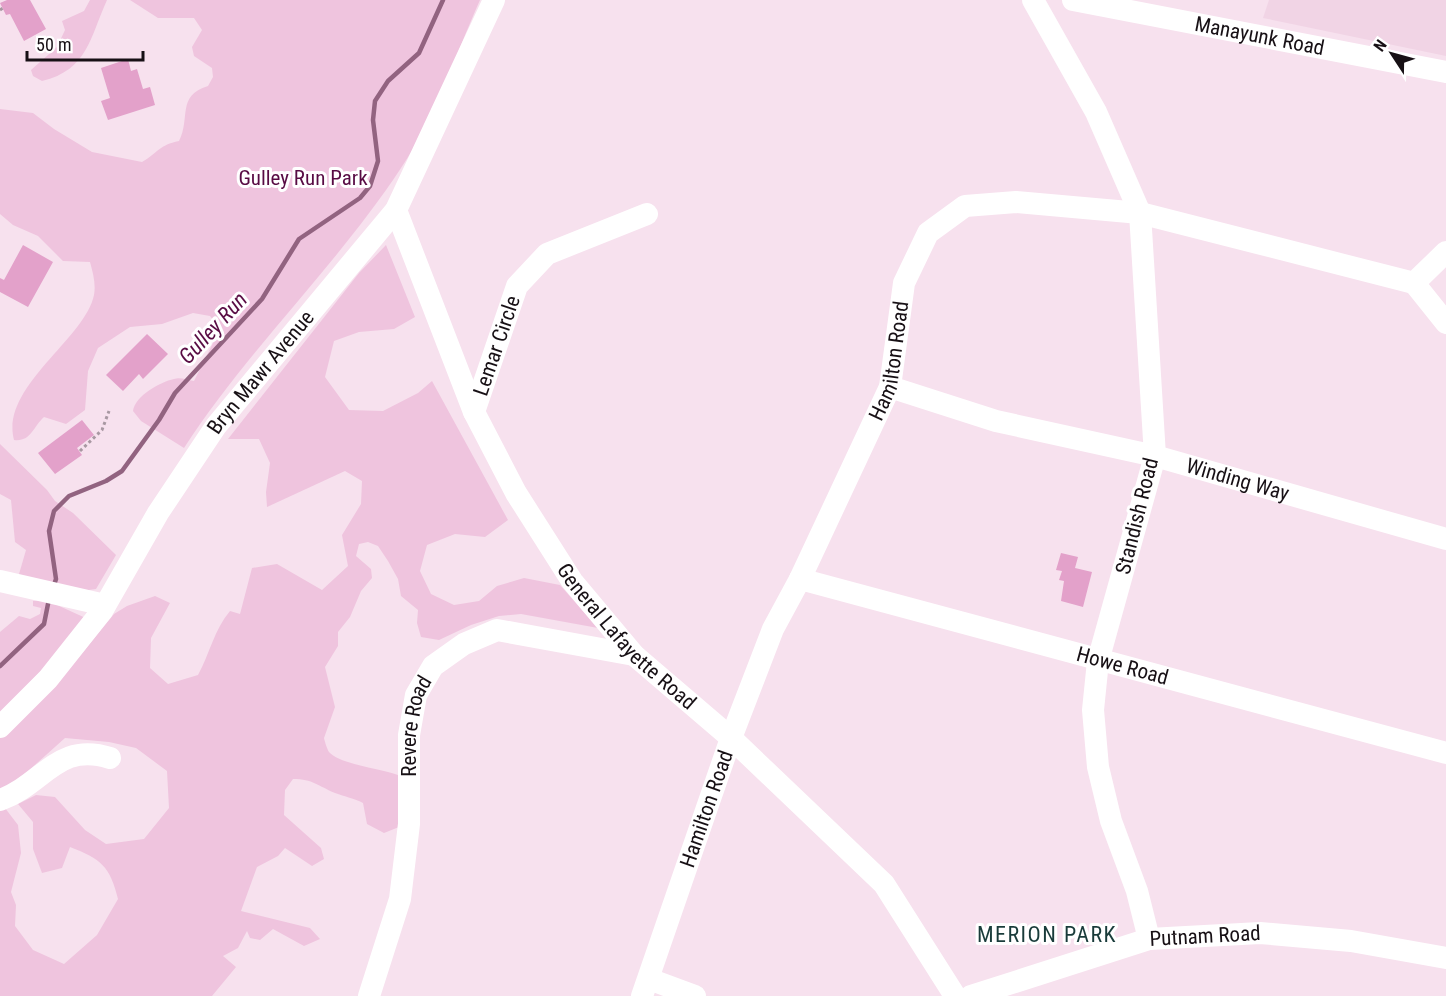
<svg xmlns="http://www.w3.org/2000/svg" width="1446" height="996" viewBox="0 0 1446 996" font-family="'Roboto Condensed',sans-serif">
	<rect width="100%" height="100%" fill="#f7e1ee"/>
	<path fill="#f1d4e5" d="M1269 0H1446V56L1263 18Z"/>
	<g fill="#efc4de">
		<path d="M90 0H107C90 37 88 70 42 81L33 76 31 70 57 47 65 30 62 21 84 11Z"/>
		<path d="M130 0H480C455 56 436 116 401 168 336 267 248 349 184 448L141 421 133 411C135 396 160 382 174 379 180 377 187 380 194 381L220 329 210 316 193 313 162 324 130 327 98 348 88 371 85 410 66 424 44 417C33 427 31 442 14 440 0 387 85 339 94 295 96 284 93 273 90 262L63 261 38 236 13 225 0 214V109L33 113 54 129 92 152 142 162C159 152 159 145 179 141 191 118 176 96 208 86L213 77 212 68 194 56 192 47 202 30 194 18H158Z"/>
		<path d="M386 245 415 317 394 329 359 332 334 341 325 377 349 410 383 411 418 393 432 381 508 520 485 537 455 534 427 545 420 571 431 594 454 605 479 601 497 586 524 578 560 585 598 628 521 614 499 616 471 625 439 640 421 637 417 623 418 610 401 596 398 579 388 561 378 546 368 542 359 544 356 556 371 569 372 578 361 591 350 617 338 632V646L325 667 335 707 324 738C325 742 327 749 329 752 339 764 382 769 398 775L399 827 384 833 367 824 363 803C354 798 345 797 335 793 318 786 313 779 293 779L285 790 284 815 321 848 324 859 312 866 285 848 278 856 257 867 241 911 310 928 320 939 304 946 273 929 260 940 250 938 247 931 238 948 223 956 236 967 212 996H0V809L5 808 18 825 21 853 11 892 16 905 15 926 33 950 64 964 97 935 118 899C110 866 101 859 70 847L62 868 42 873 33 849V822L18 804 36 795 55 797 85 830 106 844 144 839 169 808 167 771 136 748 109 742 65 738 17 781 0 790V734L55 686 114 614 127 606 155 596 170 603 151 638 150 668 168 684 198 675C210 653 214 630 230 611L240 614 252 568 277 564 322 590 348 566 342 535 361 504 362 481 345 471 267 507 266 492 270 463 259 439H228L359 273Z"/>
		<path d="M0 444 47 490 55 501 73 513 116 555 96 589 81 591 17 581 26 550 15 542 11 500 0 494Z"/>
		<path d="M46 600 90 620 0 713V632L19 616 30 619 40 614 41 608 33 606V601Z"/>
	</g>
	<g fill="none" stroke-linecap="round" stroke-linejoin="round">
		<g stroke="#926380" stroke-width="4.5">
			<path d="M53 588 56 579 49 531 54 511 69 496 106 481 122 471 159 420 175 393 262 299 299 239 360 198 370 186 378 161 373 120 375 101 388 81 419 53 443 0"/>
			<path d="M0 666 44 624 49 599"/>
		</g>
	</g>
	<g fill="#e3a1ca">
		<path d="M7 0H30L46 29 24 41 10 14 6 15 0 3Z"/>
		<path d="M128 59 131 71 137 69 143 89 150 87 155 105 108 120 101 101 110 98 101 68Z"/>
		<path d="M23 245 53 262 28 307 0 292V278L4 280Z"/>
		<path d="M147 334 168 354 143 379 139 374 123 391 106 375Z"/>
		<path d="M82 420 94 435 77 448 82 455 55 474 38 453Z"/>
		<path d="M1061 553 1078 557 1075 568 1092 572 1083 607 1061 601 1064 581 1059 580 1062 571 1056 570Z"/>
	</g>
	<g fill="none" stroke-linecap="round" stroke-linejoin="round">
		<g stroke="#a898a2" stroke-width="3" stroke-dasharray="3 3" stroke-linecap="butt">
			<path d="M0 10 3 8"/>
			<path d="M80 451 102 430 109 411"/>
		</g>
		<g stroke="#fff" stroke-width="22">
			<path d="M1033 0 1096 112 1140 213 1155 456 1098 661 1093 710 1098 767 1111 821 1137 891 1149 939"/>
			<path id="s1" d="M1073 0 1446 72"/>
			<path id="s2" d="M396 210 474 412 516 493 572 581 634 655 731 738 884 884 955 996"/>
			<path d="M1414 283 1446 323"/>
			<path id="s3" d="M890 387 996 421 1155 456 1446 539"/>
			<path id="s4" d="M474 412 517 286 547 254 647 214"/>
			<path id="s5" d="M800 579 1446 753"/>
			<path d="M0 581 105 605"/>
			<path id="s6" d="M0 727 48 679 102 611 158 513 216 426 396 210 494 0"/>
			<path d="M0 800C44 784 58 741 110 758"/>
			<path d="M649 979 695 996"/>
			<path id="s7" d="M369 996 400 899 409 824V735L416 695 433 666 464 644 497 630 634 655"/>
			<path id="s8" d="M642 996 731 738 773 629 800 579 890 387 904 283 928 233 965 206 1016 202 1140 213 1414 283 1446 252"/>
			<path id="s9" d="M971 996 1149 939 1260 933 1351 941 1446 958"/>
		</g>
	</g>
	<g text-anchor="middle" dominant-baseline="central" stroke-width="6" stroke-linejoin="round" paint-order="stroke">
		<g font-size="21" fill="#171015" stroke="#fff">
			<text stroke="none"><textPath href="#s1" startOffset="190">Manayunk Road</textPath></text>
			<text stroke="none"><textPath href="#s4" startOffset="70">Lemar Circle</textPath></text>
			<text stroke="none"><textPath href="#s8" startOffset="684">Hamilton Road</textPath></text>
			<text stroke="none"><textPath href="#s6" startOffset="442">Bryn Mawr Avenue</textPath></text>
			<text stroke="none"><textPath href="#s3" startOffset="360">Winding Way</textPath></text>
			<text transform="translate(1137 516) rotate(-76)">Standish Road</text>
			<text stroke="none"><textPath href="#s2" startOffset="490">General Lafayette Road</textPath></text>
			<text stroke="none"><textPath href="#s5" startOffset="334">Howe Road</textPath></text>
			<text stroke="none"><textPath href="#s7" startOffset="276">Revere Road</textPath></text>
			<text stroke="none"><textPath href="#s8" startOffset="198">Hamilton Road</textPath></text>
			<text stroke="none"><textPath href="#s9" startOffset="243">Putnam Road</textPath></text>
		</g>
		<g font-size="21" fill="#580b44" stroke="#fff">
			<text x="303" y="178">Gulley Run Park</text>
		</g>
		<g font-size="22" font-style="italic" fill="#590c44" stroke="#fff">
			<text transform="translate(213 328) rotate(-47)">Gulley Run</text>
		</g>
		<g font-size="22" letter-spacing="1.5" fill="#193b3a" stroke="#fff">
			<text x="1047" y="934">MERION PARK</text>
		</g>
	</g>
	<g transform="translate(1392 54) rotate(306)" stroke="#ffffff" stroke-width="4.5" paint-order="stroke">
	<path d="M0-4.5L10 22L0 15L-10 22Z" fill="#171015"/>
	<text y="-9" font-size="16" font-weight="bold" text-anchor="middle" fill="#171015">N</text>
	</g>
	<path d="M27 51v9h116v-9" fill="none" stroke="#171015" stroke-width="3"/>
	<text x="36" y="51" font-size="18" fill="#171015" stroke="#ffffff" stroke-width="4.5" paint-order="stroke">50 m</text>
</svg>
